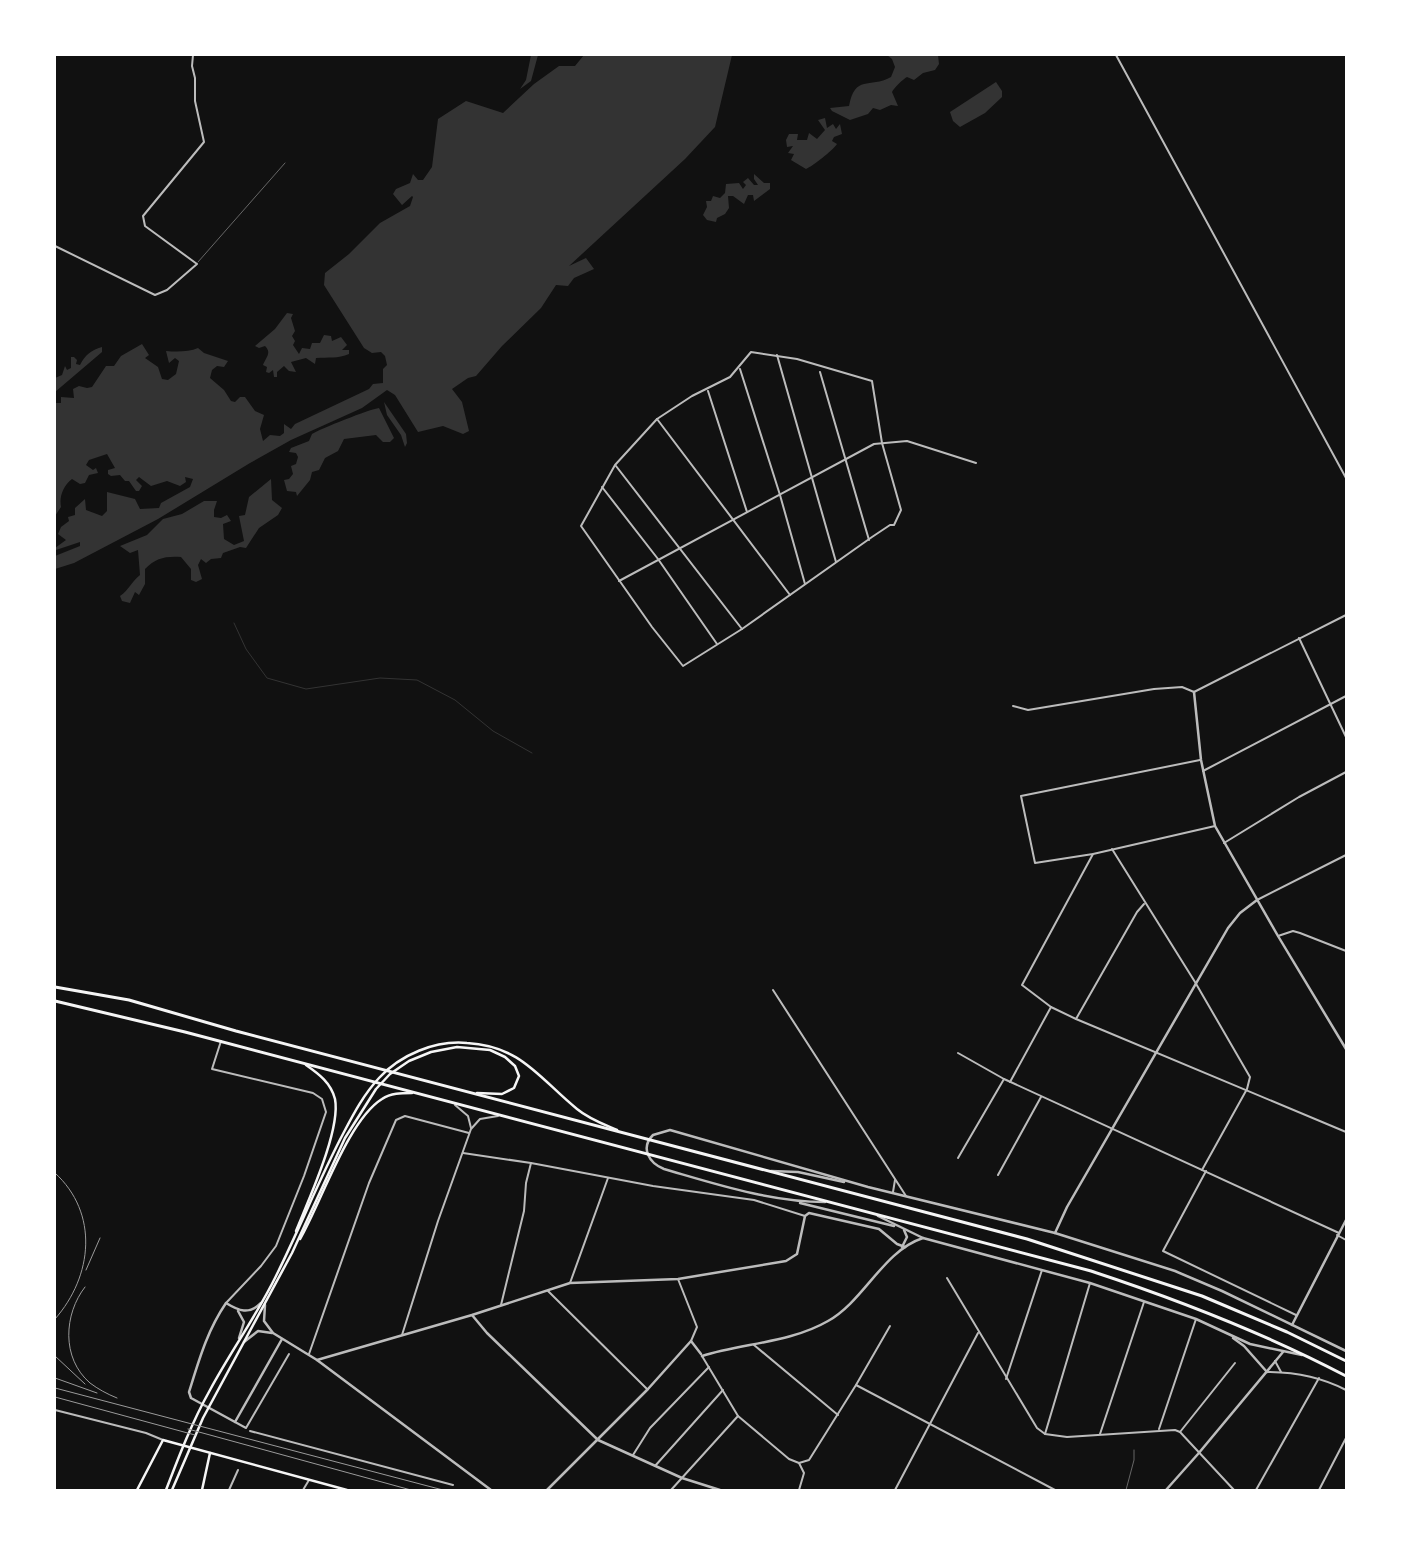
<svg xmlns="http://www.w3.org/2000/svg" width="1401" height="1545" viewBox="0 0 1401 1545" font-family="'Sofia Sans Condensed',sans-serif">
	<rect width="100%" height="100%" fill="#111"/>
	<g fill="#333">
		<path d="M531 55H538L531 81 520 89 526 80Z"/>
		<path d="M584 55H732L715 127 685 159 569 266 586 258 594 269 574 278 568 286 556 285 541 308 502 346 476 376 468 378 452 389 462 402 469 431 463 434 443 426 418 432 395 395 387 390 362 408 291 440 250 463 158 519 74 563 55 569V556L80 546V542L56 550 55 548 66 540 58 534 61 527 69 521 68 517 75 515V508L85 499 86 510 102 516 107 511V492L135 499 140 509 159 508 161 503 190 487 193 479 185 477 186 482 180 486 167 481 151 486 139 477 136 480 142 486 139 491H136L129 481H125L120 475 111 476 108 474V470L115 468 107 454 89 460 86 465 93 470 96 468 98 473 89 475 85 483 80 484 72 479C63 486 59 497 61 507L55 516V403H61V397L74 398 73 389 79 386 87 388 92 387 106 366H114L121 356 142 344 149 355 145 358 158 367 162 379 168 380 176 374 179 361 175 358 169 363 166 351C176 352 189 352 198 348L204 353 228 361 224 367 217 366 212 370 210 378 224 390 231 401 235 402 240 397H245L255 411 264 415 260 429 263 441 270 435 280 436 284 433V424L291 429 295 424 369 389 373 384 383 383V369L387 365 385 356 381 352 372 353 364 348 324 285 325 273 349 254 380 223 410 206 413 197 412 196 402 205 393 194 396 189 410 183 413 174 418 180H423L432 167 438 119 466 101 503 113 534 84 559 66H575Z"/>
		<path d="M887 55H938L939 64 935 70 923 73 914 80 907 77C903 79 894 88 892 92L898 106 891 105 880 110 873 108 868 114 850 120 832 111 830 108 849 106C855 74 869 89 891 77L895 67 892 59Z"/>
		<path d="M996 82 1002 91V97L985 113 960 127 953 121 950 112Z"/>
		<path d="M825 118 827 128 833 124 836 129 840 124 842 134 834 137 832 141 837 144C832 151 813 166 806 169L791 160 794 154 788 153 793 146 787 147 786 140 789 134H798L797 140H807L809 133 817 139 825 130 818 120Z"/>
		<path d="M754 174 764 183H770V189L754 201 753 195H748L744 204 733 196H728L729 208 725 214 717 218 716 222 707 220 703 215 707 207 706 201H711L713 196 720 198 725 193 726 184 739 183 743 189 746 185 743 182 748 178 754 185H758L754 179Z"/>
		<path d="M287 313 293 314 291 318 295 331 292 336 295 341 293 345 299 354 302 348 310 349 312 343H320L324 335 331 336 332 341 341 337 347 345 342 350H349V354C338 359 328 357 316 358L315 364 306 358 291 362 296 372 289 371 284 366 277 372V377H274L273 370 269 373 266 372 267 367 263 365C266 357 272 353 265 346L259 348 255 346 275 329Z"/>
		<path d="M102 347V352L55 392V378L62 375 65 366 67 370 71 368V357H74L77 360 76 364 80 365C85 355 91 350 102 347Z"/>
		<path d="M384 402 406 434 407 443 405 447 401 435 387 415Z"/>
		<path d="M379 408 394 438 390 442H383L376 435 344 439 338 451 325 458 319 470 312 472 310 480 297 496 296 492 287 491 284 480 289 479 293 474 291 466 296 464 298 457 296 453 289 452 291 448 309 441C310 439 311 436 312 434 320 429 370 409 379 408Z"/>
		<path d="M271 479 272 500 282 508 278 515 259 528 246 548 240 547 223 553 221 558 211 559 206 563 201 559 198 565 202 579 196 582 191 580V569L181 557C165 556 156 558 145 569V584L139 595 135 592 130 603 122 601 120 596C129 590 131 582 140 575L138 550 130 553 120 546 147 535 163 519 182 514 204 501H217L214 510V517L221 518 227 515 231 521 223 524 224 539 234 545 244 541 239 516 245 515 249 497Z"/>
	</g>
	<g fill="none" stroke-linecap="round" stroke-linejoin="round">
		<path stroke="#333" stroke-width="1" d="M234 623 246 649 267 678 306 689 380 678 417 680 455 700 493 731 532 753"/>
		<g stroke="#bcbcbc" stroke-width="0.5">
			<path d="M198 262 285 163"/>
			<path d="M1126 1490 1134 1460V1450"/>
		</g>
		<g stroke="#bcbcbc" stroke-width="2">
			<path d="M1116 55 1346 478"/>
			<path d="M55 246 155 295 167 290 197 264 145 226 143 216 204 142 195 101V78L192 66 193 55"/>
			<path d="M751 352 797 359 872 381 882 443 901 510 894 525H890L872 537 742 629 683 666 652 627 581 526 615 465 657 419 692 396 730 377Z"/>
			<path d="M777 355 836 562"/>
			<path d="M740 369 780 495 805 584"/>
			<path d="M820 372 869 540"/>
			<path d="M708 391 747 512"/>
			<path d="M657 419 790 595"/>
			<path d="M616 466 742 629"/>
			<path d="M602 487 658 559 717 644"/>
			<path d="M619 581 874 444 907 441 976 463"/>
			<path d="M1299 638 1346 737"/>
			<path d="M1013 706 1028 710 1154 689 1182 687 1194 692 1346 615"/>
			<path d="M1200 760 1021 796 1035 863 1093 854 1215 826"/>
			<path d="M1203 771 1346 696"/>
			<path d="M1224 843 1299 797 1346 772"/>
			<path d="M1112 849 1195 982 1250 1077 1247 1089 1202 1170"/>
			<path d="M1093 854 1022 985 1051 1007 1076 1019 1346 1132"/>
			<path d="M1257 900 1346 855"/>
			<path d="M1278 936 1293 931 1300 933 1346 951"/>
			<path d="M773 990 906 1196"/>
			<path d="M1076 1019 1137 912 1144 904"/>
			<path d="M221 1041 212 1069 313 1093 322 1099 326 1112 304 1176 276 1246 261 1266 226 1303"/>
			<path d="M958 1053 1004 1079 1339 1233"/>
			<path d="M1010 1082 1051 1007"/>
			<path d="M455 1105 468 1116 471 1128"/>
			<path d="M463 1153 531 1163 653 1186 754 1200 805 1216"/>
			<path d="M958 1158 1004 1079"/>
			<path d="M1206 1171 1163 1251 1296 1315"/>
			<path d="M998 1175 1041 1097"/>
			<path d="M893 1192 895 1180"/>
			<path d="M1337 1235 1346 1240"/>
			<path d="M947 1278 1037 1428 1045 1434 1067 1437 1175 1430 1180 1432 1234 1490"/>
			<path d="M678 1279 697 1327 691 1341"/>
			<path d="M570 1283 608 1178"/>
			<path d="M548 1291 647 1389"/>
			<path d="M501 1305 524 1211 526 1183 531 1163"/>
			<path d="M402 1335 438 1221 471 1129 480 1119 498 1116"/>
			<path d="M754 1345 838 1415"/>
			<path d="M309 1354 369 1183 396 1120 405 1116 469 1133"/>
			<path d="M702 1356 738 1416 789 1459 799 1463"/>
			<path d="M1275 1361 1281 1372"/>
			<path d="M1267 1372C1296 1372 1321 1377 1346 1390"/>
			<path d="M1006 1379 1042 1270"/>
			<path d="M856 1385 1055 1490"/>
			<path d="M55 1410 146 1433 163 1440"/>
			<path d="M235 1422 246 1428 289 1354"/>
			<path d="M1159 1429 1196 1319"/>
			<path d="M250 1431 453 1485"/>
			<path d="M1180 1432 1235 1363"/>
			<path d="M1045 1434 1090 1283"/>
			<path d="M1100 1434 1144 1302"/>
			<path d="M633 1455 650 1428 709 1367"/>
			<path d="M799 1463 809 1460 856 1385 890 1326"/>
			<path d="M655 1466 723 1390"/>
			<path d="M229 1490 238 1470"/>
			<path d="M303 1490 309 1480"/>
			<path d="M671 1490 738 1416"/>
			<path d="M799 1490 804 1473 799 1463"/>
			<path d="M895 1490 978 1333"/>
			<path d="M1256 1490 1319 1378"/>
			<path d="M1319 1490 1346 1438"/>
		</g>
		<g stroke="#bcbcbc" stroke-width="2.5">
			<path d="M1194 692 1201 760 1215 826 1278 936 1346 1049"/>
			<path d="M771 1171 798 1172 844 1182"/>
			<path d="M825 1202C770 1202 716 1184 664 1169 649 1163 640 1148 653 1135L670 1130 868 1187 1055 1233 1175 1271 1222 1291 1346 1351"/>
			<path d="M800 1203 894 1226"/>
			<path d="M878 1216 923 1238 1090 1283 1196 1319 1250 1344 1302 1355"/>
			<path d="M1055 1233 1067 1207 1228 928 1240 913 1257 900"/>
			<path d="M902 1247 907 1237 904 1230"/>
			<path d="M261 1303C249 1315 239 1311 226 1303 207 1331 199 1360 189 1392L191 1398 235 1422 282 1339"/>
			<path d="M265 1305 264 1321 273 1333 317 1360 491 1490"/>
			<path d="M238 1311 244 1322 239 1338"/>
			<path d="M472 1315 487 1333 598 1440 682 1478 720 1490"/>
			<path d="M1292 1325 1346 1220"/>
			<path d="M1233 1338 1244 1346 1267 1372"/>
			<path d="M244 1342 258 1331 272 1333"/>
			<path d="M702 1356C743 1343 790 1343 828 1321 864 1301 883 1251 923 1238"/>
			<path d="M317 1360 472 1315 570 1283 678 1279 786 1261 797 1254 805 1216 809 1213 879 1229 897 1244 905 1247"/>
			<path d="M547 1490 648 1389 691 1341 701 1354"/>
			<path d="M1166 1490 1198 1454 1283 1352"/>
		</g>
		<g stroke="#f5f5f5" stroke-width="2.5">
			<path d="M296 1231C308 1201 341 1130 335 1099 331 1083 319 1074 306 1065"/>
			<path d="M300 1239C321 1203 348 1120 382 1099 391 1093 401 1093 412 1093"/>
			<path d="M137 1490 163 1440 347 1490"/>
			<path d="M166 1490C179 1456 192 1422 210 1390 231 1351 257 1315 276 1276 300 1228 319 1179 344 1132 354 1113 364 1094 379 1078 400 1055 435 1040 467 1043 521 1046 539 1078 577 1109 589 1119 603 1124 617 1130"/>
			<path d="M172 1490 203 1418 292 1253 345 1138 376 1089 390 1074 409 1061 431 1052 457 1047 490 1050 505 1057 515 1066 519 1076 514 1088 502 1094 477 1093"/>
			<path d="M202 1490 210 1453"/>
		</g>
		<g stroke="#f5f5f5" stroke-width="3">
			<path d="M55 987 129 1000 236 1031 1027 1239 1202 1296 1287 1332 1346 1361"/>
			<path d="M55 1001 185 1032 1091 1271C1179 1300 1264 1333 1346 1376"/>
		</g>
		<g stroke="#9a9a9a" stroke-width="1">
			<path d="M55 1173C99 1213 93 1276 55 1319"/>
			<path d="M86 1270 100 1238"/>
			<path d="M85 1287C64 1314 61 1358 90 1383 98 1389 107 1394 117 1398"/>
			<path d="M55 1356 85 1384"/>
			<path d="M55 1378 97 1393"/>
			<path d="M55 1388 443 1490"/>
			<path d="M55 1397 195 1435"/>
			<path d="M188 1429 411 1490"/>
		</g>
	</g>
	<rect width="1401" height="1545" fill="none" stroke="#ffffff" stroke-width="112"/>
</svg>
